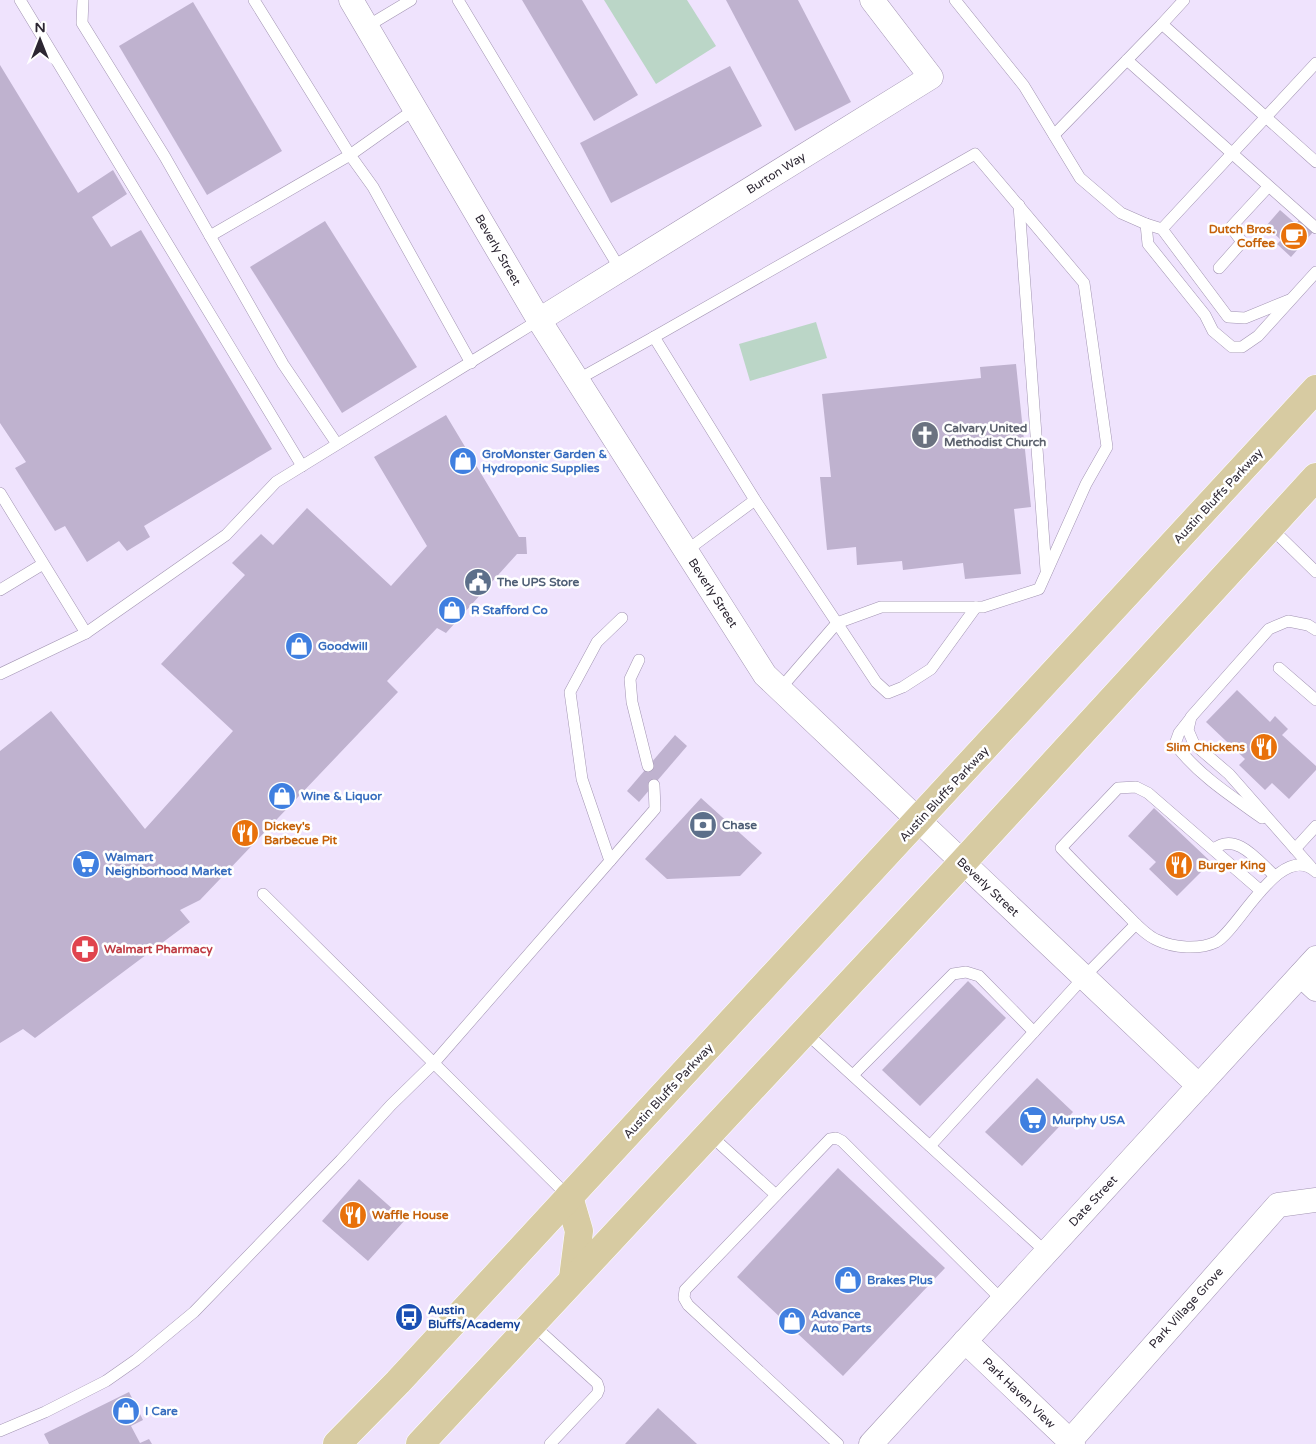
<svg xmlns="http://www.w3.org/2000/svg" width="1316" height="1444" viewBox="0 0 1316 1444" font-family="'Varela Round',sans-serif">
	<rect width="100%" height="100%" fill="#efe3fd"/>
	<g fill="#bbd6c7">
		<path d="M604 0H687L716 46 656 84Z"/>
		<path d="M816 322 827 358 750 381 739 344Z"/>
	</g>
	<g fill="#bfb2cf">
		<path d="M522 0H582L638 95 594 121Z"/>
		<path d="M726 0H798L851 102 795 131Z"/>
		<path d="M193 2 282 151 207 195 119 46Z"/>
		<path d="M0 65 78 193 113 170 127 194 92 217 111 247 141 230 272 449 144 526 150 537 127 551 119 541 87 562 65 526 55 531 15 468 26 462 0 423Z"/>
		<path d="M730 66 762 126 611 203 580 143Z"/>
		<path d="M1280 210 1296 224 1299 220 1313 232 1291 257 1277 244 1281 240 1266 226Z"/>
		<path d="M325 221 417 367 342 413 250 267Z"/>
		<path d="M1016 364 1031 507 1014 509 1021 574 965 579 963 563 903 570 902 561 857 565 856 547 827 550 820 477H831L822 394 981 378 980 367Z"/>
		<path d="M446 415 519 537H526L527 554H517L446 633 437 628 387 681 398 692 200 900 180 910 190 922 35 1038 23 1029 0 1043V751L51 711 145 829 233 731 161 664 245 575 232 563 261 534 273 545 307 508 391 586 427 546 374 457Z"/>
		<path d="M1237 690 1270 722 1275 716 1288 729 1282 735 1316 766V770L1289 799 1272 783 1265 790 1239 765 1245 759 1206 722Z"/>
		<path d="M675 735 687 746 639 802 627 791Z"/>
		<path d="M701 798 762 853 740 876 667 879 645 859Z"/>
		<path d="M1154 808 1211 862 1177 896 1149 869 1156 862 1128 836Z"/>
		<path d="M968 981 1006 1018 920 1106 882 1070Z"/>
		<path d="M1037 1078 1073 1112 1022 1166 985 1132Z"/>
		<path d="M838 1168 945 1268 843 1376 737 1277Z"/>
		<path d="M359 1179 405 1220 368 1261 322 1221Z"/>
		<path d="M129 1392 143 1420 131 1426 140 1443 149 1439 152 1444H49L44 1434Z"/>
		<path d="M658 1408 697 1444H625Z"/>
	</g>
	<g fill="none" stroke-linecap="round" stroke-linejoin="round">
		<g stroke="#a294b2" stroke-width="12">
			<g id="lane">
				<path d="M20 0 302 466"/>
				<path d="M83 0 82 23 165 157 283 364 337 444"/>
				<path d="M458 0 620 269"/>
				<path d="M955 0 1024 86 1080 178 1121 213 1146 224 1162 229 1228 317 1245 318 1289 300"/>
				<path d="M1184 0 1162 24 1316 162"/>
				<path d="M366 27 411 0"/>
				<path d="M1127 60 1316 228"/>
				<path d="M415 109 350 155 373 187 471 363"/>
				<path d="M1054 135 1162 24"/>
				<path d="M975 154 1084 283 1107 447 1086 484 1039 589 983 607H881L837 623 755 500 654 337Z"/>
				<path d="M1019 205 1046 570"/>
				<path d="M1146 224 1148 244 1205 315 1213 331 1232 347H1242L1258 336 1316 272"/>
				<path d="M1162 229 1316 63"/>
				<path d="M210 236 350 155 254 0"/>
				<path d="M1219 268 1242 242 1231 227 1268 187"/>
				<path d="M577 380 654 337"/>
				<path d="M0 493 86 633"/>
				<path d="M1270 527 1316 572"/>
				<path d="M686 551 755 500"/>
				<path d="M0 590 43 564"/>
				<path d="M639 660 630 679 632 702 648 766"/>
				<path d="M1279 668 1316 700"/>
				<path d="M0 674 86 633 226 535 276 482 539 320"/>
				<path d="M780 689 837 623 876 682 888 693 903 687 931 669 976 607"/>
				<path d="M1190 719 1179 733 1175 744C1197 774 1231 796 1262 818"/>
				<path d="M1214 849C1236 831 1258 861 1275 876"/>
				<path d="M1295 849 1316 826"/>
				<path d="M610 861 655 809 654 785"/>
				<path d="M1311 867 1229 774 1194 744 1188 730 1191 717 1269 629 1288 621 1308 625 1316 630"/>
				<path d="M1261 891 1148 793 1136 787 1118 788 1061 848C1080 868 1100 888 1120 908 1131 918 1143 934 1157 940 1174 948 1199 950 1216 942 1238 931 1281 839 1316 872"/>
				<path d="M263 894 569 1197"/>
				<path d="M805 1032 1046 1252"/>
				<path d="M853 1075 953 974 966 972 979 976 1034 1032"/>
				<path d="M709 1134 776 1195"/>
				<path d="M930 1146 1084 977 1136 924"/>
				<path d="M532 1324 597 1383 599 1389 597 1394 550 1444"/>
				<path d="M0 1431 45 1412 106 1381 136 1360 194 1312 341 1160 391 1105 433 1064 610 861 582 779 570 692 597 642 622 618"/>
				<path d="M838 1444 688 1305 684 1298 685 1290 830 1139 836 1138 842 1141 1002 1300"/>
			</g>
		</g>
		<g stroke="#a294b2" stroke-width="25">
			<g id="street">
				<path d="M351 0 539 320 765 675 1199 1086"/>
				<path d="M539 320 931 77 872 0"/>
				<path d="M1301 975 1316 989"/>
				<path d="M965 1341 1073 1444"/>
				<path d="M1070 1441 1278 1205 1316 1200"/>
				<path d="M871 1444 1316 958"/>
			</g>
		</g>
		<g stroke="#fff" stroke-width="29">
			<g id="primary">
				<path d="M569 1197 579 1231 573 1278"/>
				<path d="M337 1444 398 1382 1316 389"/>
				<path d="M420 1444 963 862 1316 477"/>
			</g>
		</g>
		<use href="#lane" stroke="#fff" stroke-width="11"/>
		<use href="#street" stroke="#fff" stroke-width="24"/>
		<use href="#primary" stroke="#d7cba2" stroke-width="28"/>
	</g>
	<defs>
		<g id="cafe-disc" transform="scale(1.4375)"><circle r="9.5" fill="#e8710a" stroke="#fff"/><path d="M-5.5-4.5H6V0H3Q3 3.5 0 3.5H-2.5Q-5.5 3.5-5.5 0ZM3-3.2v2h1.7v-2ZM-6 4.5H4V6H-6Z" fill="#fff"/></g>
		<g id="church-disc" transform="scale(1.4375)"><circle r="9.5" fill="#6b7280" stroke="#fff"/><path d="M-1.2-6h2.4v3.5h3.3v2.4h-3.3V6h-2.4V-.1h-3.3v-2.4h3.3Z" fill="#fff"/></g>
		<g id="shop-disc" transform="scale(1.4375)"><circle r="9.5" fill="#3f7fe0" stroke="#fff"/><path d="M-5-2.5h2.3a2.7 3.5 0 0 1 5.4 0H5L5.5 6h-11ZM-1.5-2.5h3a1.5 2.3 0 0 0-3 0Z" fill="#fff"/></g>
		<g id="civic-disc" transform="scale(1.4375)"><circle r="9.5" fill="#5c6f8a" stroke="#fff"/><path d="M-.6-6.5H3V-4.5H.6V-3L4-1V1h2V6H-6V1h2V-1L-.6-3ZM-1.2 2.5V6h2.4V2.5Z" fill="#fff"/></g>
		<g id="restaurant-disc" transform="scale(1.4375)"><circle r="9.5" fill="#e8710a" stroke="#fff"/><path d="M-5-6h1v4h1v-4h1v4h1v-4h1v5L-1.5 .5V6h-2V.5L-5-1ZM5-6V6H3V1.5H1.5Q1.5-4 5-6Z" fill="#fff"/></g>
		<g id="bank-disc" transform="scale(1.4375)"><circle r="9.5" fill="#5c6f8a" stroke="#fff"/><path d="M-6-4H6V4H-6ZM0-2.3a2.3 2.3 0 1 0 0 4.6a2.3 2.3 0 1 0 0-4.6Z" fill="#fff"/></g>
		<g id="supermarket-disc" transform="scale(1.4375)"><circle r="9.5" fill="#3f7fe0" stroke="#fff"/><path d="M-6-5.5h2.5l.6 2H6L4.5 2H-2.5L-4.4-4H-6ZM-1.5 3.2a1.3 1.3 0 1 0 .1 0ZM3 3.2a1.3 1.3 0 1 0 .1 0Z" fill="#fff"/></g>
		<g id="pharmacy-disc" transform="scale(1.4375)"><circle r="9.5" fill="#e0444e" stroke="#fff"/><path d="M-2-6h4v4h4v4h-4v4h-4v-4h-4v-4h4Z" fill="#fff"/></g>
		<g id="bus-disc" transform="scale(1.4375)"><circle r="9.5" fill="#1a4fb4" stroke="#fff"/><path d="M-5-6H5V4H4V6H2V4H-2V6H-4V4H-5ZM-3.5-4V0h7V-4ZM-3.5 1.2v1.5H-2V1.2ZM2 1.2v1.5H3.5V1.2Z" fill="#fff"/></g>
	</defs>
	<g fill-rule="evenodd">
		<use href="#cafe-disc" x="1294" y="236"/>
		<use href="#church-disc" x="925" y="435"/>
		<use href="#shop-disc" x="463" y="461"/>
		<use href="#civic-disc" x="478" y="582"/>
		<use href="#shop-disc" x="452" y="610"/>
		<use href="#shop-disc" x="299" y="646"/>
		<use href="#restaurant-disc" x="1264" y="747"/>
		<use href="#shop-disc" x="282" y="796"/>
		<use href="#bank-disc" x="703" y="825"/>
		<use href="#restaurant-disc" x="245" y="833"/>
		<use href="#supermarket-disc" x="86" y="864"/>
		<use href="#restaurant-disc" x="1179" y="865"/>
		<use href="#pharmacy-disc" x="85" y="949"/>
		<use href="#supermarket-disc" x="1033" y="1120"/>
		<use href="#restaurant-disc" x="353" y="1215"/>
		<use href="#shop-disc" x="848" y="1280"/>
		<use href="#bus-disc" x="409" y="1317"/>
		<use href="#shop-disc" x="792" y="1321"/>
		<use href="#shop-disc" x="126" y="1411"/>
	</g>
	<g text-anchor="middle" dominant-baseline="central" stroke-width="5" stroke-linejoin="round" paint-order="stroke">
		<g font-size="12" fill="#2c2632" stroke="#fff">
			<text transform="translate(776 173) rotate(-32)">Burton Way</text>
			<text transform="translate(498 250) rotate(60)">Beverly Street</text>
			<text transform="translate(1218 496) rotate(-47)">Austin Bluffs Parkway</text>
			<text transform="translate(713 593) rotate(57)">Beverly Street</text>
			<text transform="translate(944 794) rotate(-47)">Austin Bluffs Parkway</text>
			<text transform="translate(988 887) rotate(43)">Beverly Street</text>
			<text transform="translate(668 1091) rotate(-47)">Austin Bluffs Parkway</text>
			<text transform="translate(1093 1201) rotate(-47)">Date Street</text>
			<text transform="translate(1186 1308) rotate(-48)">Park Village Grove</text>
			<text transform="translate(1019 1393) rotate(44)">Park Haven View</text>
		</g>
		<g font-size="12" font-weight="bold" fill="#c56008" stroke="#fff" text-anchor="start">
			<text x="1275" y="229" text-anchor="end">Dutch Bros.<tspan x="1275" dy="14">Coffee</tspan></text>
			<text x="1245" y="747" text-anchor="end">Slim Chickens</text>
			<text x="264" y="826">Dickey's<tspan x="264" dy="14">Barbecue Pit</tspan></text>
			<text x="1198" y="865">Burger King</text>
			<text x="372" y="1215">Waffle House</text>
		</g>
		<g font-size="12" font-weight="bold" fill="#5b616d" stroke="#fff" text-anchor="start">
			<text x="944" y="428">Calvary United<tspan x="944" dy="14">Methodist Church</tspan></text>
		</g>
		<g font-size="12" font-weight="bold" fill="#366cbe" stroke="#fff" text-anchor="start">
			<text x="482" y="454">GroMonster Garden &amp;<tspan x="482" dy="14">Hydroponic Supplies</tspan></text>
			<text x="471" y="610">R Stafford Co</text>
			<text x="318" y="646">Goodwill</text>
			<text x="301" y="796">Wine &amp; Liquor</text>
			<text x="105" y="857">Walmart<tspan x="105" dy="14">Neighborhood Market</tspan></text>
			<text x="1052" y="1120">Murphy USA</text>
			<text x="867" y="1280">Brakes Plus</text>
			<text x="811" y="1314">Advance<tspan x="811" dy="14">Auto Parts</tspan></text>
			<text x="145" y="1411">I Care</text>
		</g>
		<g font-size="12" font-weight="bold" fill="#4e5e75" stroke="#fff" text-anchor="start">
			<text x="497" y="582">The UPS Store</text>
			<text x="722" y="825">Chase</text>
		</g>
		<g font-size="12" font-weight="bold" fill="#be3a42" stroke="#fff" text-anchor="start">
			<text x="104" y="949">Walmart Pharmacy</text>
		</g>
		<g font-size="12" font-weight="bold" fill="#164399" stroke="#fff" text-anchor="start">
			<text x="428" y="1310">Austin<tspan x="428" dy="14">Bluffs/Academy</tspan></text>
		</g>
	</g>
	<g transform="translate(40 40)" stroke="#ffffff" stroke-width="4" paint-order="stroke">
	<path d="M0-4L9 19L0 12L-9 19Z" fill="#2c2632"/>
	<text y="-8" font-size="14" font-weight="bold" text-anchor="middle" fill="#2c2632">N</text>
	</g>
</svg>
